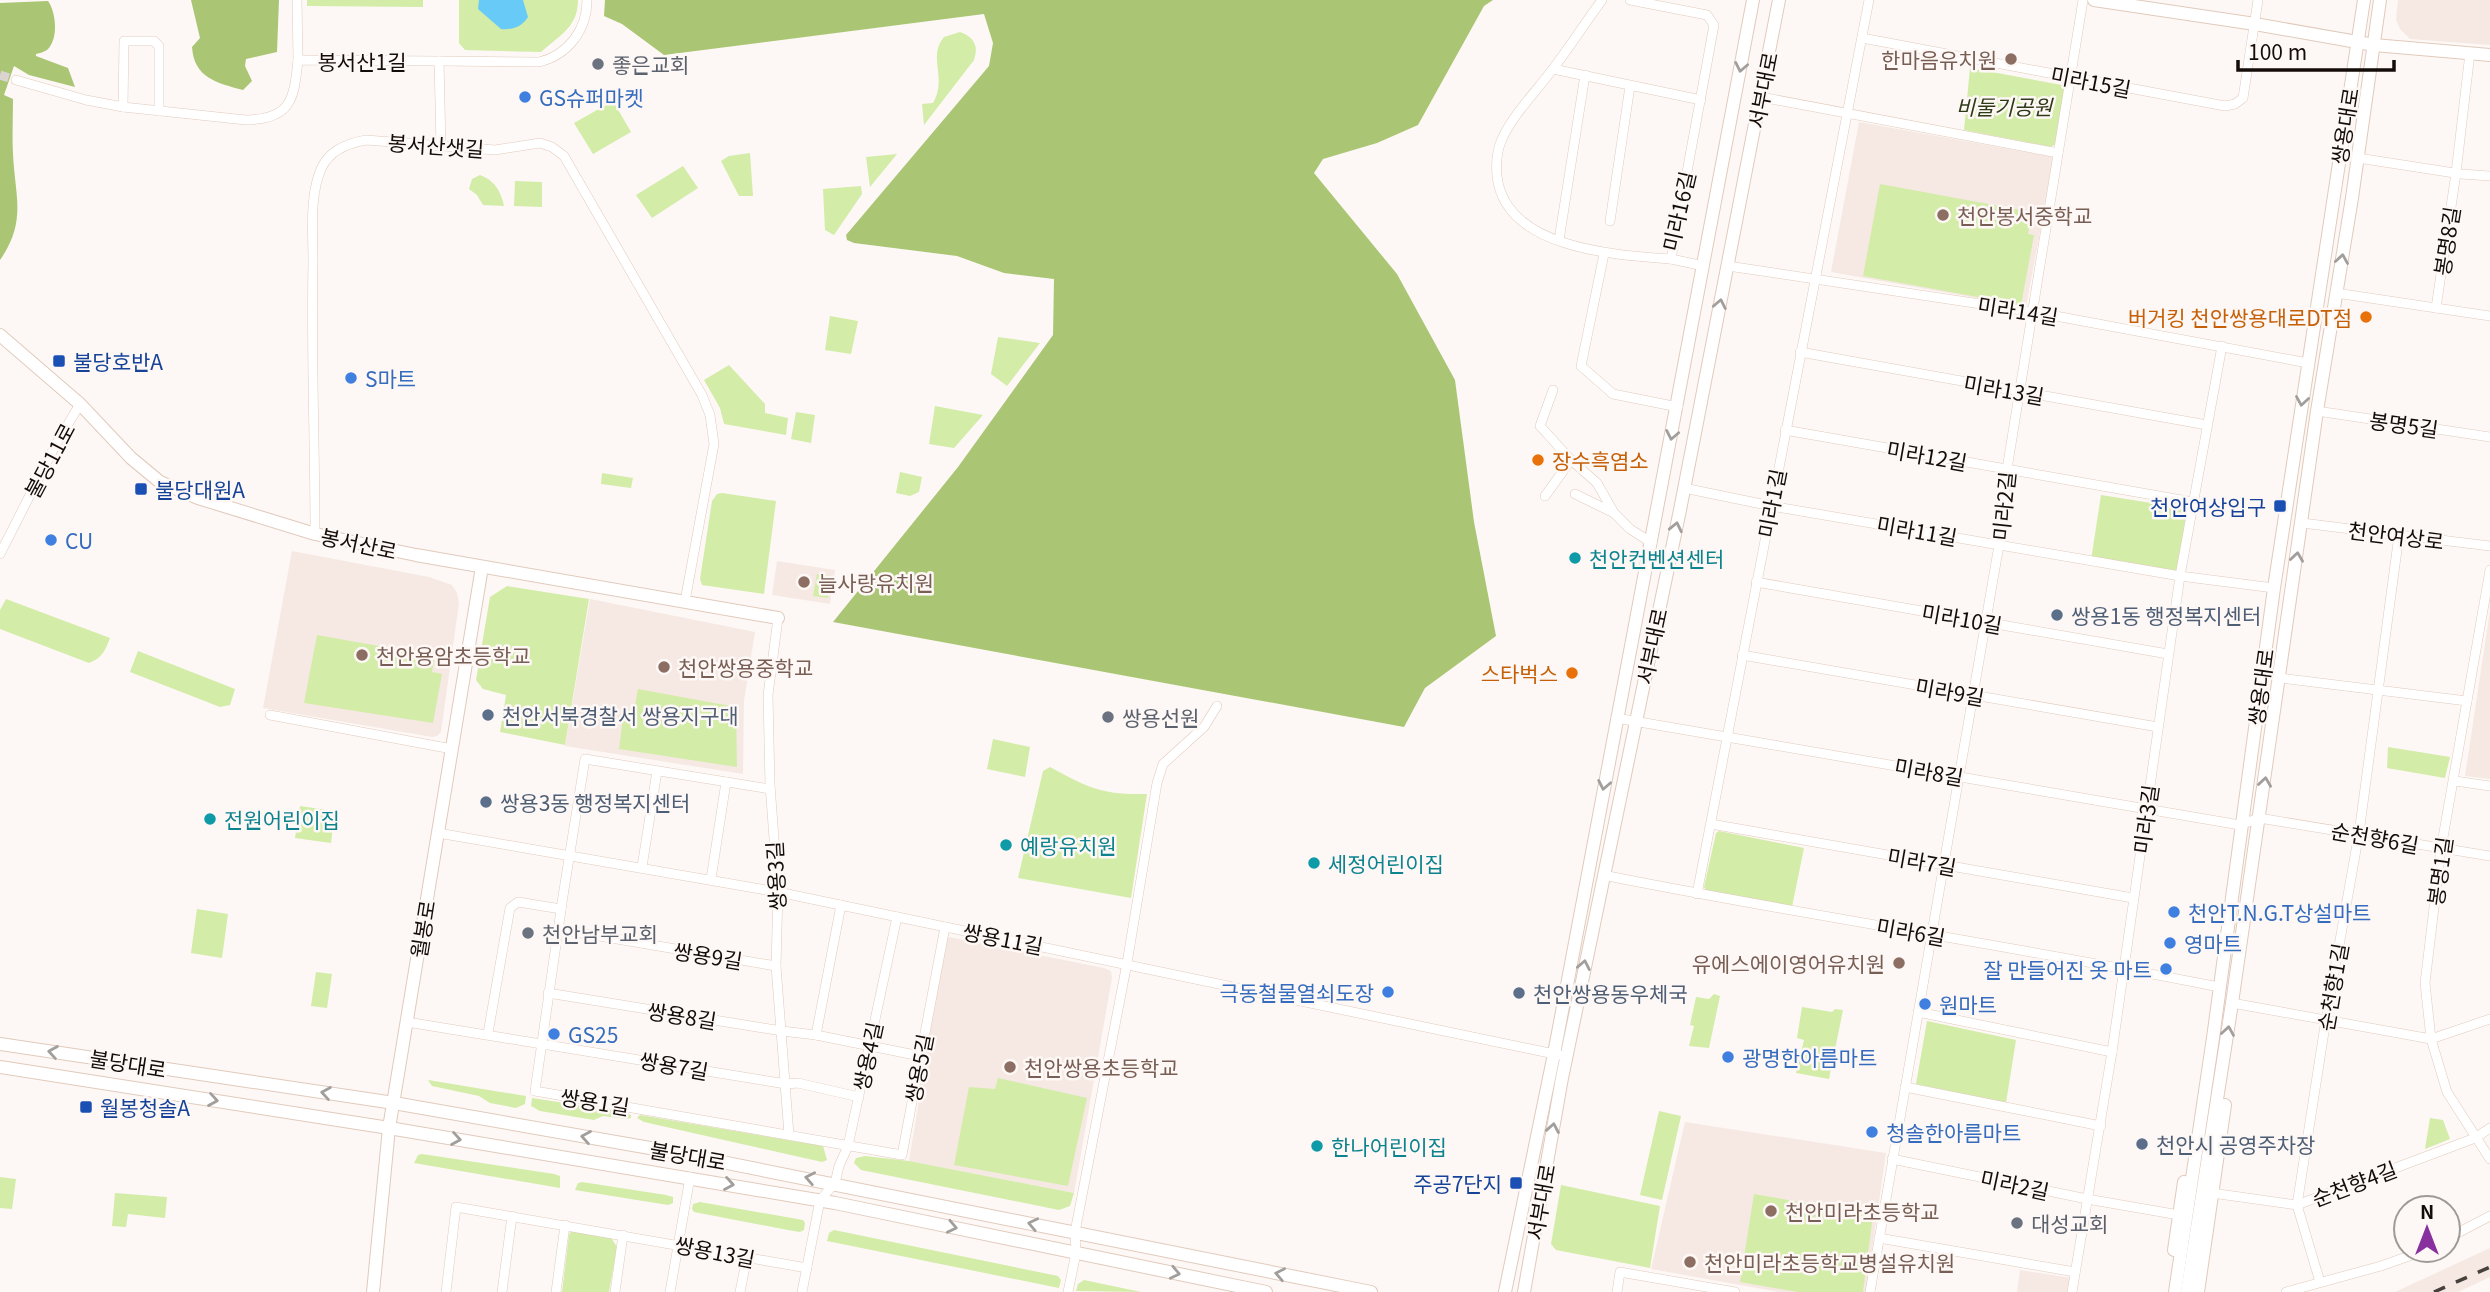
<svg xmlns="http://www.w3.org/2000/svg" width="2490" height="1292" viewBox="0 0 2490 1292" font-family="Georgia,'Noto Sans KR',serif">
	<rect width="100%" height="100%" fill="#fdf8f5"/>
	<g fill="#f6e9e3">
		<path d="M2398 0H2490V45L2410 39 2400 29 2396 20Z"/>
		<path d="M1859 122 2054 157 2026 307 1831 272Z"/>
		<path d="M292 551 429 577 452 585 457 593 459 603 441 732 437 736 432 737 263 708Z"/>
		<path d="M777 561 835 570 830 604 772 595Z"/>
		<path d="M590 599 755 632 744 701 743 774 565 746Z"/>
		<path d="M2490 610V779L2465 776Z"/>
		<path d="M949 937 1104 968 1111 971 1112 978 1074 1193 909 1161 945 940Z"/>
		<path d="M1685 1122 1886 1153 1866 1292H1779L1651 1269Z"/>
		<path d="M2490 1248V1277L2458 1292H2395Z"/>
		<path d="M2020 1270 2072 1278 2069 1292H2017Z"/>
	</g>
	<g fill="#d3eca8">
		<path d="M307 0H423V7L307 6Z"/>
		<path d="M459 0H578C578 27 560 35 541 52L465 50 459 43Z"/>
		<path d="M960 32C974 37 979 46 974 60L924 125 922 104 933 103C948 78 927 57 944 37Z"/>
		<path d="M1970 68 2062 85 2067 90 2057 143 2051 147 1964 130Z"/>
		<path d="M613 101 631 132 593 154 574 123Z"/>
		<path d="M750 153 753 196H739L721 161 729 156Z"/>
		<path d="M897 154 870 187 866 157Z"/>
		<path d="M683 166 698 188 652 218 636 195Z"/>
		<path d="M480 175C494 180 501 191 504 206L483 205 477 195 469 189 472 179Z"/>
		<path d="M515 181 542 182V207L514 206Z"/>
		<path d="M1880 184 2032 212 2028 234 2034 235 2021 305 1863 276Z"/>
		<path d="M861 186 862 194 834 235 825 230 823 189Z"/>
		<path d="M830 316 858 321 851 354 825 350Z"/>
		<path d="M998 337 1040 343 1007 386 991 374Z"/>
		<path d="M729 365 765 404V413L788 418 786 435 724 424 720 408 704 380Z"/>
		<path d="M935 406 983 415 954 448 929 444Z"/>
		<path d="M796 412 815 415 811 443 791 439Z"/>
		<path d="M900 472 922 477 919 492 910 496 896 493Z"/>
		<path d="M602 473 633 478 631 488 601 484Z"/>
		<path d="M722 493 776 501 764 594 702 585 700 579 712 501 717 494Z"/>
		<path d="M2101 495 2183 508 2186 513 2179 569 2171 572 2091 560Z"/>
		<path d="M817 574 832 576 828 598 813 596Z"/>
		<path d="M507 586 589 599 565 745 500 732 506 695 483 689 476 680 490 597Z"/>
		<path d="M6 599 110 638C105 651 102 658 89 663L0 629V610Z"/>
		<path d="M317 635 435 656 432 672 442 674 433 723 304 703Z"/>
		<path d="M138 651 235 689 230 705 220 707 130 672Z"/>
		<path d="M638 689 736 707 737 767 619 749 624 710 634 711Z"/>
		<path d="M993 739 1030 747 1025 777 987 769Z"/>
		<path d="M2388 747 2450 757 2445 778 2387 768Z"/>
		<path d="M1050 767C1088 788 1103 795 1147 794L1131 898 1018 878 1043 771Z"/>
		<path d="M300 806 335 811 331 843 295 838Z"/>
		<path d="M1719 831 1804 848 1792 907 1706 890 1704 887 1716 833Z"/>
		<path d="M197 909 228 914 222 958 191 953Z"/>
		<path d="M316 972 332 974 327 1008 311 1006Z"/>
		<path d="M1714 994 1720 996 1709 1048 1689 1046 1694 1026 1690 1025 1696 997 1709 999Z"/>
		<path d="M1802 1007 1832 1012 1835 1009 1843 1010 1829 1079 1796 1073 1804 1040 1797 1038Z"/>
		<path d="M1927 1021 2016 1040 2006 1103 1916 1084Z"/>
		<path d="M998 1078 1087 1098 1068 1186 954 1165 969 1087 995 1089Z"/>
		<path d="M428 1080 526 1096 525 1104 516 1108 490 1103 479 1096 432 1086Z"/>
		<path d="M532 1098 624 1112 631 1115V1118L626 1119 603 1116 594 1120 540 1111 531 1106Z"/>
		<path d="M1659 1111 1681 1116 1662 1200 1640 1195Z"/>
		<path d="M640 1115 823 1146 827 1160 822 1162 644 1122 637 1118Z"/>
		<path d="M2430 1118 2443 1120 2450 1139 2425 1149Z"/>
		<path d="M422 1154 554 1174 560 1176V1188L414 1163 418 1155Z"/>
		<path d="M865 1156 909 1161 1074 1193 1070 1206 1059 1210 861 1170 854 1163 856 1158Z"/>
		<path d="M0 1177 16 1179 12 1209 0 1208Z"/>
		<path d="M582 1182 666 1195 673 1197V1203L668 1205 575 1190 578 1183Z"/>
		<path d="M1561 1185 1660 1206 1650 1268 1556 1250 1551 1244Z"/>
		<path d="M115 1193 167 1197 165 1218 128 1214 126 1227 112 1226Z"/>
		<path d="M1754 1194 1873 1215 1863 1292H1798L1740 1282Z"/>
		<path d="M700 1202 803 1220 805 1223 804 1230 800 1232 788 1230 694 1212 692 1209 693 1204Z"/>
		<path d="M834 1230 1058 1276 1061 1280 1059 1288 827 1241 829 1233Z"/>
		<path d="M571 1231 610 1236 617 1247 609 1292H562L569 1235Z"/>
		<path d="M1084 1280 1141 1292 1076 1291 1078 1284Z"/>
	</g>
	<g fill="#aac674">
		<path d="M191 0H279L277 52 246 59 245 66 252 81 243 90C217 83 194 78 192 47L200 38Z"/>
		<path d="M605 0H1493L1484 6 1418 125 1377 143 1323 159 1314 173 1397 274 1455 380 1474 522 1496 636 1425 688 1404 727 833 622 958 467 1053 335 1054 279 1004 273 957 256 854 243 847 240 846 235 989 66 993 43 984 14 664 55 622 24 604 16Z"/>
		<path d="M48 1C56 12 59 39 47 50 44 52 40 53 36 54V56L68 68 75 87 29 75 14 66 4 95 13 99C13 117 12 136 13 154 15 197 27 221 0 260V3Z"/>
	</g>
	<path fill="#67caf7" d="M479 0H523L528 17C522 27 512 30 501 29L478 9Z"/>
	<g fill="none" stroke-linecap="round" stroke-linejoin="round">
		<path stroke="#dad5d1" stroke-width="9" stroke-dasharray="9 4.5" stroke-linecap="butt" d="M0 75 16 80"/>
		<g stroke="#e1cabc" stroke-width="10">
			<g id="street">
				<path d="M297 0 298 60"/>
				<path d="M1602 0C1585 23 1569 48 1552 70 1535 93 1514 113 1502 139 1497 150 1496 165 1497 176 1505 249 1615 255 1671 259L1714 25 1707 15 1630 0"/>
				<path d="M1862 38 2225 106 2235 104 2243 98 2258 0"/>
				<path d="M439 61 539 62C568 55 587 30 587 0"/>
				<path d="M1553 69 1701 100"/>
				<path d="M16 80 86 100 123 107 246 120C291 119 294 100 298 60L439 61 441 146"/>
				<path d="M1761 97 2058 153"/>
				<path d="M123 107 124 41H154L159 46V111"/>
				<path d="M2358 158 2461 174 2490 176"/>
				<path d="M1610 221 1630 86"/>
				<path d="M1559 240 1585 75"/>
				<path d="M1604 254 1581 366 1613 394 1678 407"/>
				<path d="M1671 259 1704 266"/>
				<path d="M1728 266 2034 312 2308 363"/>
				<path d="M2336 293 2490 316"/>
				<path d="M2436 308 2456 173 2470 53"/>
				<path d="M1800 352 2207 425"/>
				<path d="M1553 390 1540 426 1571 460 1597 483 1614 513 1630 529 1652 543"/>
				<path d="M2317 411 2490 437"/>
				<path d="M1785 430 2193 502"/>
				<path d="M1684 488 1771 506 2180 576 2274 588"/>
				<path d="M1575 494 1614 513"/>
				<path d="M1545 496 1571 460"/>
				<path d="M2302 523 2490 546"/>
				<path d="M315 534C315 443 311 352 313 262 313 232 309 194 322 167 330 150 349 143 366 140L495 150 540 143 552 147 564 156 702 395 710 415 714 444 685 601"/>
				<path d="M0 554 55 446 80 404"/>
				<path d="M2490 570 2441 849 2425 983 2431 1039 2447 1092 2490 1159"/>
				<path d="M1756 582 2168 654"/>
				<path d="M778 618 768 695 770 785 778 892 776 966 789 1135"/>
				<path d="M1742 655 2158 727"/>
				<path d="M2280 678 2467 701"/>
				<path d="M270 715 452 749"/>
				<path d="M1616 718 2240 825 2259 818 2490 856"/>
				<path d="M2455 781 2490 786"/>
				<path d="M770 789 585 759 563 896 535 1091 902 1155 945 927"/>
				<path d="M1711 824 2133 898"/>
				<path d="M438 833 778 892 1559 1055"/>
				<path d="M642 867 657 771"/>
				<path d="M1603 875C1807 916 2014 946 2219 987"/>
				<path d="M711 879 726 782"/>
				<path d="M1697 894 1869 0"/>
				<path d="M558 929 776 966"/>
				<path d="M548 993 782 1031 816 1035 920 1056"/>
				<path d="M2232 1003 2431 1039 2490 1019"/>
				<path d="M1918 1012 2112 1052"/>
				<path d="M407 1022 786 1084 798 1083 859 1097"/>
				<path d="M488 1033 510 908 518 902 561 909"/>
				<path d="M816 1035 841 905"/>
				<path d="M1905 1087 2101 1126"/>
				<path d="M1892 1159 2087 1199 2179 1215"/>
				<path d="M2212 1193 2297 1205 2475 1138 2490 1128"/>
				<path d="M1879 1238 2075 1272"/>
				<path d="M2448 1238 2490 1216"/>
				<path d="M2320 1282 2297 1205 2326 1019 2359 833 2399 535"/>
				<path d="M446 1292 456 1207 807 1268"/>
				<path d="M502 1292 512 1216"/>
				<path d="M556 1292 565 1225"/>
				<path d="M615 1292 623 1235"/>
				<path d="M670 1292 690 1177"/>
				<path d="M740 1292 747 1257"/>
				<path d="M802 1292 820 1200 835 1183 839 1166 848 1146 897 917"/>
				<path d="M1068 1292 1076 1253 1075 1232 1127 963 1157 783 1163 764 1204 727 1217 706"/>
				<path d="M1617 1292 1620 1272 1735 1292"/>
				<path d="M1870 1292 1999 545 2007 469 2083 0"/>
				<path d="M2072 1292 2112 1052 2180 576 2222 346"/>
				<path d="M2286 1292 2381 1266 2426 1250"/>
			</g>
		</g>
		<g stroke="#e1cabc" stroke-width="14">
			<g id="secondary">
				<path d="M2094 0 2255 24 2374 45 2490 55"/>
				<path d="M0 335 80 404 131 458 160 482 198 498 315 534 416 555 778 618"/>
				<path d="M0 1044 394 1103 667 1151 1371 1292"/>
				<path d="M0 1067 389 1128 835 1203 1266 1292"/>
				<path d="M2174 1250 2184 1182"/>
				<path d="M373 1292 389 1128 482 567"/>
				<path d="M1505 1292 1554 1054 1753 0"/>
				<path d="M1524 1292 1562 1078 1680 510 1779 0"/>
				<path d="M2175 1292 2213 1038 2274 588 2364 0"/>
				<path d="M2187 1292 2232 1003 2317 411 2352 198 2380 0"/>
				<path d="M2198 1292 2225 1105"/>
			</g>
		</g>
		<use href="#street" stroke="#fff" stroke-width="9"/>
		<use href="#secondary" stroke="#fff" stroke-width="12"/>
		<path stroke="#47403c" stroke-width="3.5" stroke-dasharray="12 12" stroke-linecap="butt" d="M2434 1292 2490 1267"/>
	</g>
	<defs><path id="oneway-chevron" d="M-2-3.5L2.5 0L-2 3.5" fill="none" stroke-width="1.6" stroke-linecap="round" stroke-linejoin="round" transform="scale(1.75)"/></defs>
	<g stroke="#a19e9c">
		<use href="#oneway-chevron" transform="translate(1741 67) rotate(101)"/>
		<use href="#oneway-chevron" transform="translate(2342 259) rotate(-81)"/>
		<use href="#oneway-chevron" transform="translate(1720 304) rotate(-79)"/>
		<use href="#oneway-chevron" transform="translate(2302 401) rotate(99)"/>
		<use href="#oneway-chevron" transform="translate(1672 435) rotate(101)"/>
		<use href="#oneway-chevron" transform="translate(1676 527) rotate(-78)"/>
		<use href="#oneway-chevron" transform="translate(2297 557) rotate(-82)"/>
		<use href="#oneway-chevron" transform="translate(2265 782) rotate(-82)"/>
		<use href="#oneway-chevron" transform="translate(1604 785) rotate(101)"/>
		<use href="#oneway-chevron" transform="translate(1584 965) rotate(-79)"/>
		<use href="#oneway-chevron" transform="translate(2228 1031) rotate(-81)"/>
		<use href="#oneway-chevron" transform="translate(53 1052) rotate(-171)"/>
		<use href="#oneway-chevron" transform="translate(326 1093) rotate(-171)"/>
		<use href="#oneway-chevron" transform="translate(213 1100) rotate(9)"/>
		<use href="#oneway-chevron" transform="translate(1553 1128) rotate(-80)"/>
		<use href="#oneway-chevron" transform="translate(586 1137) rotate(-170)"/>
		<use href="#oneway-chevron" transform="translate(456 1139) rotate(9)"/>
		<use href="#oneway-chevron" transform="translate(810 1178) rotate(-169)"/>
		<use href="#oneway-chevron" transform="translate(729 1184) rotate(10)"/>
		<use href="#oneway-chevron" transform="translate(1033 1224) rotate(-168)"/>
		<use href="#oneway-chevron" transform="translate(952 1227) rotate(12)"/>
		<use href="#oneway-chevron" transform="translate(1175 1273) rotate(12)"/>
		<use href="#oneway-chevron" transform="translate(1280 1274) rotate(-169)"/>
	</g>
	<g fill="#8d6e63" stroke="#fdf8f5" stroke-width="2.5">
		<circle cx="2011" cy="59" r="7"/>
		<circle cx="1943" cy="215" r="7"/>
		<circle cx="804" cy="582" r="7"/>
		<circle cx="362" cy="655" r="7"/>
		<circle cx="664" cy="667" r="7"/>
		<circle cx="1899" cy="963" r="7"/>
		<circle cx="1010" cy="1067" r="7"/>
		<circle cx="1771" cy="1211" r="7"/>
		<circle cx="1690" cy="1262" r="7"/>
	</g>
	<g fill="#6b7280" stroke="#fdf8f5" stroke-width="2.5">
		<circle cx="598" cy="64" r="7"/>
		<circle cx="1108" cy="717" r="7"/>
		<circle cx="528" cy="933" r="7"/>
		<circle cx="2017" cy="1223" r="7"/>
	</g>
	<g fill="#3f7fe0" stroke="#fdf8f5" stroke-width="2.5">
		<circle cx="525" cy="97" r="7"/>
		<circle cx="351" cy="378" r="7"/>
		<circle cx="51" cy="540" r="7"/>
		<circle cx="2174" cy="912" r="7"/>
		<circle cx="2170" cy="943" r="7"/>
		<circle cx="2166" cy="969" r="7"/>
		<circle cx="1388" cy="992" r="7"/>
		<circle cx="1925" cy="1004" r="7"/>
		<circle cx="554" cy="1034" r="7"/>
		<circle cx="1728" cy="1057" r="7"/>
		<circle cx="1872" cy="1132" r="7"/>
	</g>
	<g fill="#e8710a" stroke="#fdf8f5" stroke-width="2.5">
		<circle cx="2366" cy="317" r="7"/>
		<circle cx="1538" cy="460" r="7"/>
		<circle cx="1572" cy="673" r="7"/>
	</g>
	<g fill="#1a4fb4" stroke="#fdf8f5" stroke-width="2.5">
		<rect x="52" y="354" width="14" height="14" rx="3.5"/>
		<rect x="134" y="482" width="14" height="14" rx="3.5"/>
		<rect x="2273" y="499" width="14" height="14" rx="3.5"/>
		<rect x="79" y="1100" width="14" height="14" rx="3.5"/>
		<rect x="1509" y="1176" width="14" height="14" rx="3.5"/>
	</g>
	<g fill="#0f9aa8" stroke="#fdf8f5" stroke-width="2.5">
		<circle cx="1575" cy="558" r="7"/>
		<circle cx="210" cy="819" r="7"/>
		<circle cx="1006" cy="845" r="7"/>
		<circle cx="1314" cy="863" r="7"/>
		<circle cx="1317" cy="1146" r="7"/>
	</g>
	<g fill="#5c6f8a" stroke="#fdf8f5" stroke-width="2.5">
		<circle cx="2057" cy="615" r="7"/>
		<circle cx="488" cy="715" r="7"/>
		<circle cx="486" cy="802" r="7"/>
		<circle cx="1519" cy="993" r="7"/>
		<circle cx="2142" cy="1144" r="7"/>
	</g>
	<g text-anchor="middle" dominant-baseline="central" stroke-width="5" stroke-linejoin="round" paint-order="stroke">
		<g font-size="21" fill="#785e54" stroke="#fdf8f5" text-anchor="start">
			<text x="1997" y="59" text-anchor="end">한마음유치원</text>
			<text x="1957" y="215">천안봉서중학교</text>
			<text x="818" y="582">늘사랑유치원</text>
			<text x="376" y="655">천안용암초등학교</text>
			<text x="678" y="667">천안쌍용중학교</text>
			<text x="1885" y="963" text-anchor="end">유에스에이영어유치원</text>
			<text x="1024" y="1067">천안쌍용초등학교</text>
			<text x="1785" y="1211">천안미라초등학교</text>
			<text x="1704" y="1262">천안미라초등학교병설유치원</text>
		</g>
		<g font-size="21" fill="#140c08" stroke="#fdf8f5">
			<text x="362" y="61">봉서산1길</text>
			<text transform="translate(2091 81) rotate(11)">미라15길</text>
			<text transform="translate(1762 90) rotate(-79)">서부대로</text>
			<text transform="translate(2344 126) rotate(-81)">쌍용대로</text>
			<text transform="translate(436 145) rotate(4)">봉서산샛길</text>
			<text transform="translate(1678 211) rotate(-77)">미라16길</text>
			<text transform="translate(2446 241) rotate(-81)">봉명8길</text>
			<text transform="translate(2018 310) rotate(9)">미라14길</text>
			<text transform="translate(2004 389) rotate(10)">미라13길</text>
			<text transform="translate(2404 424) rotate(8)">봉명5길</text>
			<text transform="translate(1927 455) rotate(10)">미라12길</text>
			<text transform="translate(49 460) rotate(-62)">불당11로</text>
			<text transform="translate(1771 503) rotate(-79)">미라1길</text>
			<text transform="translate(2003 506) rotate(-84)">미라2길</text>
			<text transform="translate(1917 530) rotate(10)">미라11길</text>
			<text transform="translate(2396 535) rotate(7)">천안여상로</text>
			<text transform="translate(359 543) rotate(12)">봉서산로</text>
			<text transform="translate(1962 618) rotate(10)">미라10길</text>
			<text transform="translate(1651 646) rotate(-78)">서부대로</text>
			<text transform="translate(2260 687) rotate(-82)">쌍용대로</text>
			<text transform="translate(1950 691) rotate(10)">미라9길</text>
			<text transform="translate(1929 771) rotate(10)">미라8길</text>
			<text transform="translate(2145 819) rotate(-82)">미라3길</text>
			<text transform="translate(2375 837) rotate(10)">순천향6길</text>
			<text transform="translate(1922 861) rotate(10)">미라7길</text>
			<text transform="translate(2439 871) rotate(-82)">봉명1길</text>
			<text transform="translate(775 876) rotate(-93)">쌍용3길</text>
			<text transform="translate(422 929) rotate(-81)">월봉로</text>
			<text transform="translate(1911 931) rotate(10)">미라6길</text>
			<text transform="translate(1003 938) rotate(11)">쌍용11길</text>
			<text transform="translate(708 955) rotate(9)">쌍용9길</text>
			<text transform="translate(2332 987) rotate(-80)">순천향1길</text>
			<text transform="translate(682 1015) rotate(9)">쌍용8길</text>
			<text transform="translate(867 1056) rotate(-78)">쌍용4길</text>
			<text transform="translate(128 1063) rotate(9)">불당대로</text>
			<text transform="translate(674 1065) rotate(10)">쌍용7길</text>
			<text transform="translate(918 1068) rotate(-79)">쌍용5길</text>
			<text transform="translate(595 1101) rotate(9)">쌍용1길</text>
			<text transform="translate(688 1155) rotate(10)">불당대로</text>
			<text transform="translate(2354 1183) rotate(-21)">순천향4길</text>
			<text transform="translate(2015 1184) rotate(12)">미라2길</text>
			<text transform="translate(1540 1202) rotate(-80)">서부대로</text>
			<text transform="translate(715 1251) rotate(11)">쌍용13길</text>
		</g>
		<g font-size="21" fill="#5b616d" stroke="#fdf8f5" text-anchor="start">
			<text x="612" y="64">좋은교회</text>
			<text x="1122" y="717">쌍용선원</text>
			<text x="542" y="933">천안남부교회</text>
			<text x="2031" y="1223">대성교회</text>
		</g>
		<g font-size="21" fill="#366cbe" stroke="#fdf8f5" text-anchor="start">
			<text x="539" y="97">GS슈퍼마켓</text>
			<text x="365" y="378">S마트</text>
			<text x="65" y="540">CU</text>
			<text x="2188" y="912">천안T.N.G.T상설마트</text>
			<text x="2184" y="943">영마트</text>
			<text x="2152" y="969" text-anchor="end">잘 만들어진 옷 마트</text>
			<text x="1374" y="992" text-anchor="end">극동철물열쇠도장</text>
			<text x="1939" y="1004">원마트</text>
			<text x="568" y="1034">GS25</text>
			<text x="1742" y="1057">광명한아름마트</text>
			<text x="1886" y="1132">청솔한아름마트</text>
		</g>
		<g font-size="21" font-style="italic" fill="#2f3a17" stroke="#fdf8f5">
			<text x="2004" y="106">비둘기공원</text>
		</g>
		<g font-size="21" fill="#c56008" stroke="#fdf8f5" text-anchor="end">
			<text x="2352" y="317">버거킹 천안쌍용대로DT점</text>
			<text x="1552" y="460" text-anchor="start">장수흑염소</text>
			<text x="1558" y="673">스타벅스</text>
		</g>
		<g font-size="21" fill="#164399" stroke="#fdf8f5" text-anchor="start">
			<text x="73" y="361">불당호반A</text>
			<text x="155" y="489">불당대원A</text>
			<text x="2266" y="506" text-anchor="end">천안여상입구</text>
			<text x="100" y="1107">월봉청솔A</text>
			<text x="1502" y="1183" text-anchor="end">주공7단지</text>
		</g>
		<g font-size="21" fill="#0d838f" stroke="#fdf8f5" text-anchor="start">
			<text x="1589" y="558">천안컨벤션센터</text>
			<text x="224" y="819">전원어린이집</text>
			<text x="1020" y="845">예랑유치원</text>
			<text x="1328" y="863">세정어린이집</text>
			<text x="1331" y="1146">한나어린이집</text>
		</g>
		<g font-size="21" fill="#4e5e75" stroke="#fdf8f5" text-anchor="start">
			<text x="2071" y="615">쌍용1동 행정복지센터</text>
			<text x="502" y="715">천안서북경찰서 쌍용지구대</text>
			<text x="500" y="802">쌍용3동 행정복지센터</text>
			<text x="1533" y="993">천안쌍용동우체국</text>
			<text x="2156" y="1144">천안시 공영주차장</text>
		</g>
	</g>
	<g transform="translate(2427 1229)"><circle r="33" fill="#fdf8f5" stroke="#a09a96" stroke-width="2"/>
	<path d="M0-5L12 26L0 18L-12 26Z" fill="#88319e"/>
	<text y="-10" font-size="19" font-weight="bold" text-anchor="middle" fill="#140c08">N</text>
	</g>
	<path d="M2238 60v10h156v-10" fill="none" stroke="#140c08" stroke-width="3.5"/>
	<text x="2248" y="60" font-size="21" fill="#140c08" stroke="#fdf8f5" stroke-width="5" paint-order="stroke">100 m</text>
</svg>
